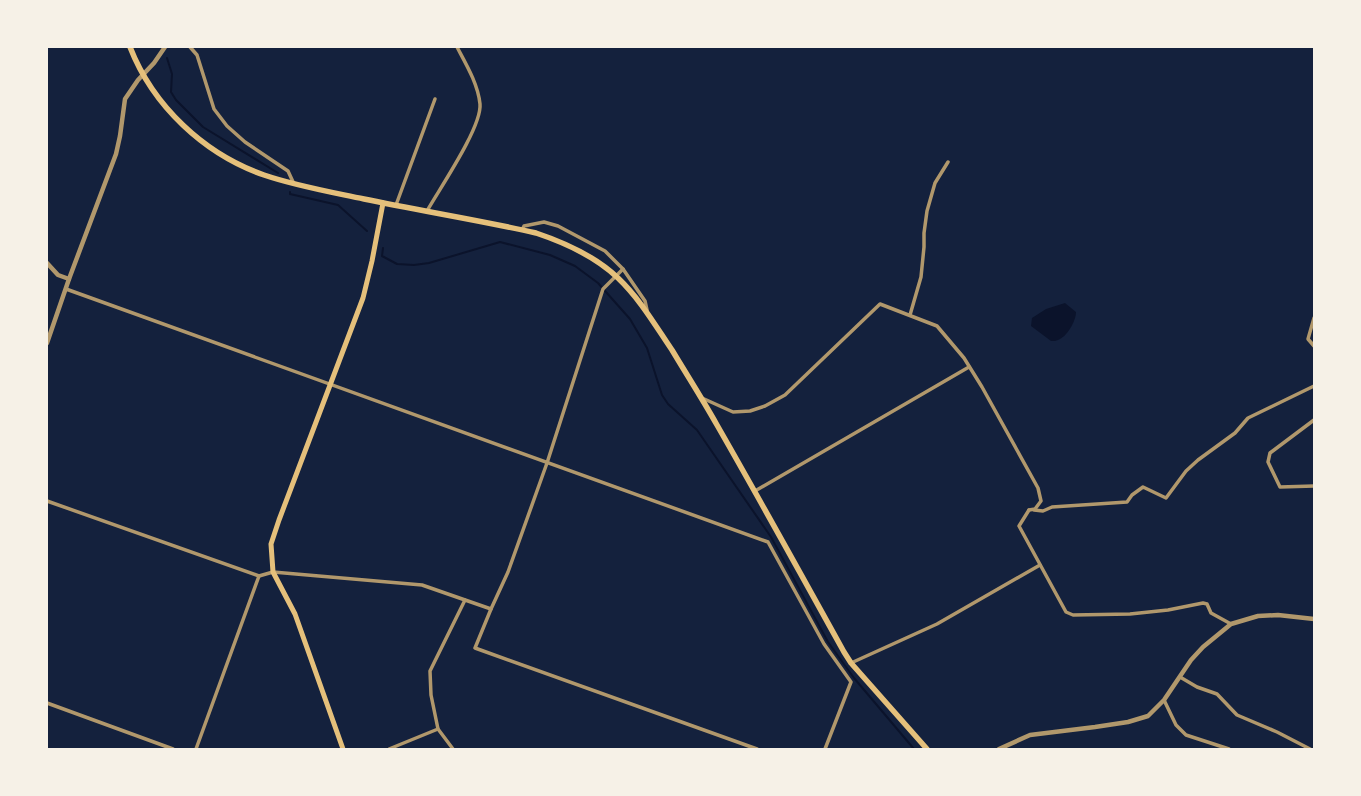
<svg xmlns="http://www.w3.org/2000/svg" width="1361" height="796" viewBox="0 0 1361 796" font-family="'Open Sans',sans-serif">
	<rect width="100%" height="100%" fill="#14213d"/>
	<path fill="#0b132b" d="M1065 303 1076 312C1076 321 1067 337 1058 340 1056 341 1054 341 1051 341L1031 326 1032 318 1046 309Z"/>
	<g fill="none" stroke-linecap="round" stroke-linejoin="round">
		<g stroke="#0b132b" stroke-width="2">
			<path d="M167 58 172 74 171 92 176 100 203 127 278 173"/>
			<path d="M290 192V194L338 205 367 231"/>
			<path d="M383 248 382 256 397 264 414 265 429 263 500 242 550 255 575 266 598 283 630 319 647 348 662 395 668 404 697 430 771 537 828 642 854 678 914 749"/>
		</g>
		<g stroke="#b1986c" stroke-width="3.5">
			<path d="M190 47 197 55 214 109 227 126 245 142 288 171 294 184"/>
			<path d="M396 205 435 99"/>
			<path d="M427 211C440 188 482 127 480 104 478 84 466 64 457 47"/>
			<path d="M522 230 524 226 544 222 558 226 605 251 623 269 645 301 647 310 646 311"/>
			<path d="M623 269 603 289 547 463 508 572 491 609 475 648 757 749"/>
			<path d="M66 289 768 542 824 644 851 682 825 749"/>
			<path d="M910 315 921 277 924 247V233L927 211 935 183 948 162"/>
			<path d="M1314 318 1308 339 1314 346"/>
			<path d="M702 398 733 412 750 411 765 406 785 395 880 304 937 326 964 358 982 387 1038 488 1041 501 1035 509 1029 510"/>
			<path d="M1314 420 1270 453 1268 462 1280 487 1314 486"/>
			<path d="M755 491 969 367"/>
			<path d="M47 501 259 576 273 572 422 585 491 609"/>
			<path d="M1029 510 1019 526 1066 612 1073 615 1130 614 1168 610 1203 603 1207 604 1211 613 1231 624"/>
			<path d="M1034 510 1043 511 1052 507 1127 502 1132 495 1143 487 1166 498 1186 471 1198 460 1235 433 1248 418 1314 386"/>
			<path d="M851 663 937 624 1040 565"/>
			<path d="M1180 677 1197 687 1217 694 1237 715 1277 732 1310 749"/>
			<path d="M1164 700 1176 725 1186 735 1229 749"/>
			<path d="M47 703 173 749"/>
			<path d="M196 749 259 576"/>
			<path d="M389 749 438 729"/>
			<path d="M453 749 438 729 431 695 430 671 465 600"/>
		</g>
		<g stroke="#b1986c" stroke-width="4.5">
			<path d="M47 263 58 275 69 279"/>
			<path d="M47 343 69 279 116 154 120 136 125 99 138 80 154 63 165 47"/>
			<path d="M999 749 1030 735 1095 727 1128 722 1148 716 1164 700 1191 660 1203 647 1231 624 1258 616 1278 615 1314 619"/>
		</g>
		<path stroke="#e5c07b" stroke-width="5" d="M343 749 295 614 273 572 271 544 279 520 363 298 372 261 383 203"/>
		<path stroke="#e5c07b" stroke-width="5.5" d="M130 47C153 106 204 154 264 175 296 186 331 192 364 199 421 211 479 220 536 233 566 243 595 256 618 278 640 299 655 325 672 350 687 375 703 400 717 425 760 500 802 576 844 652L851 663 927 749"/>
	</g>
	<rect width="1361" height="796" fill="none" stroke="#f6f1e7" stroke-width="96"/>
</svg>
